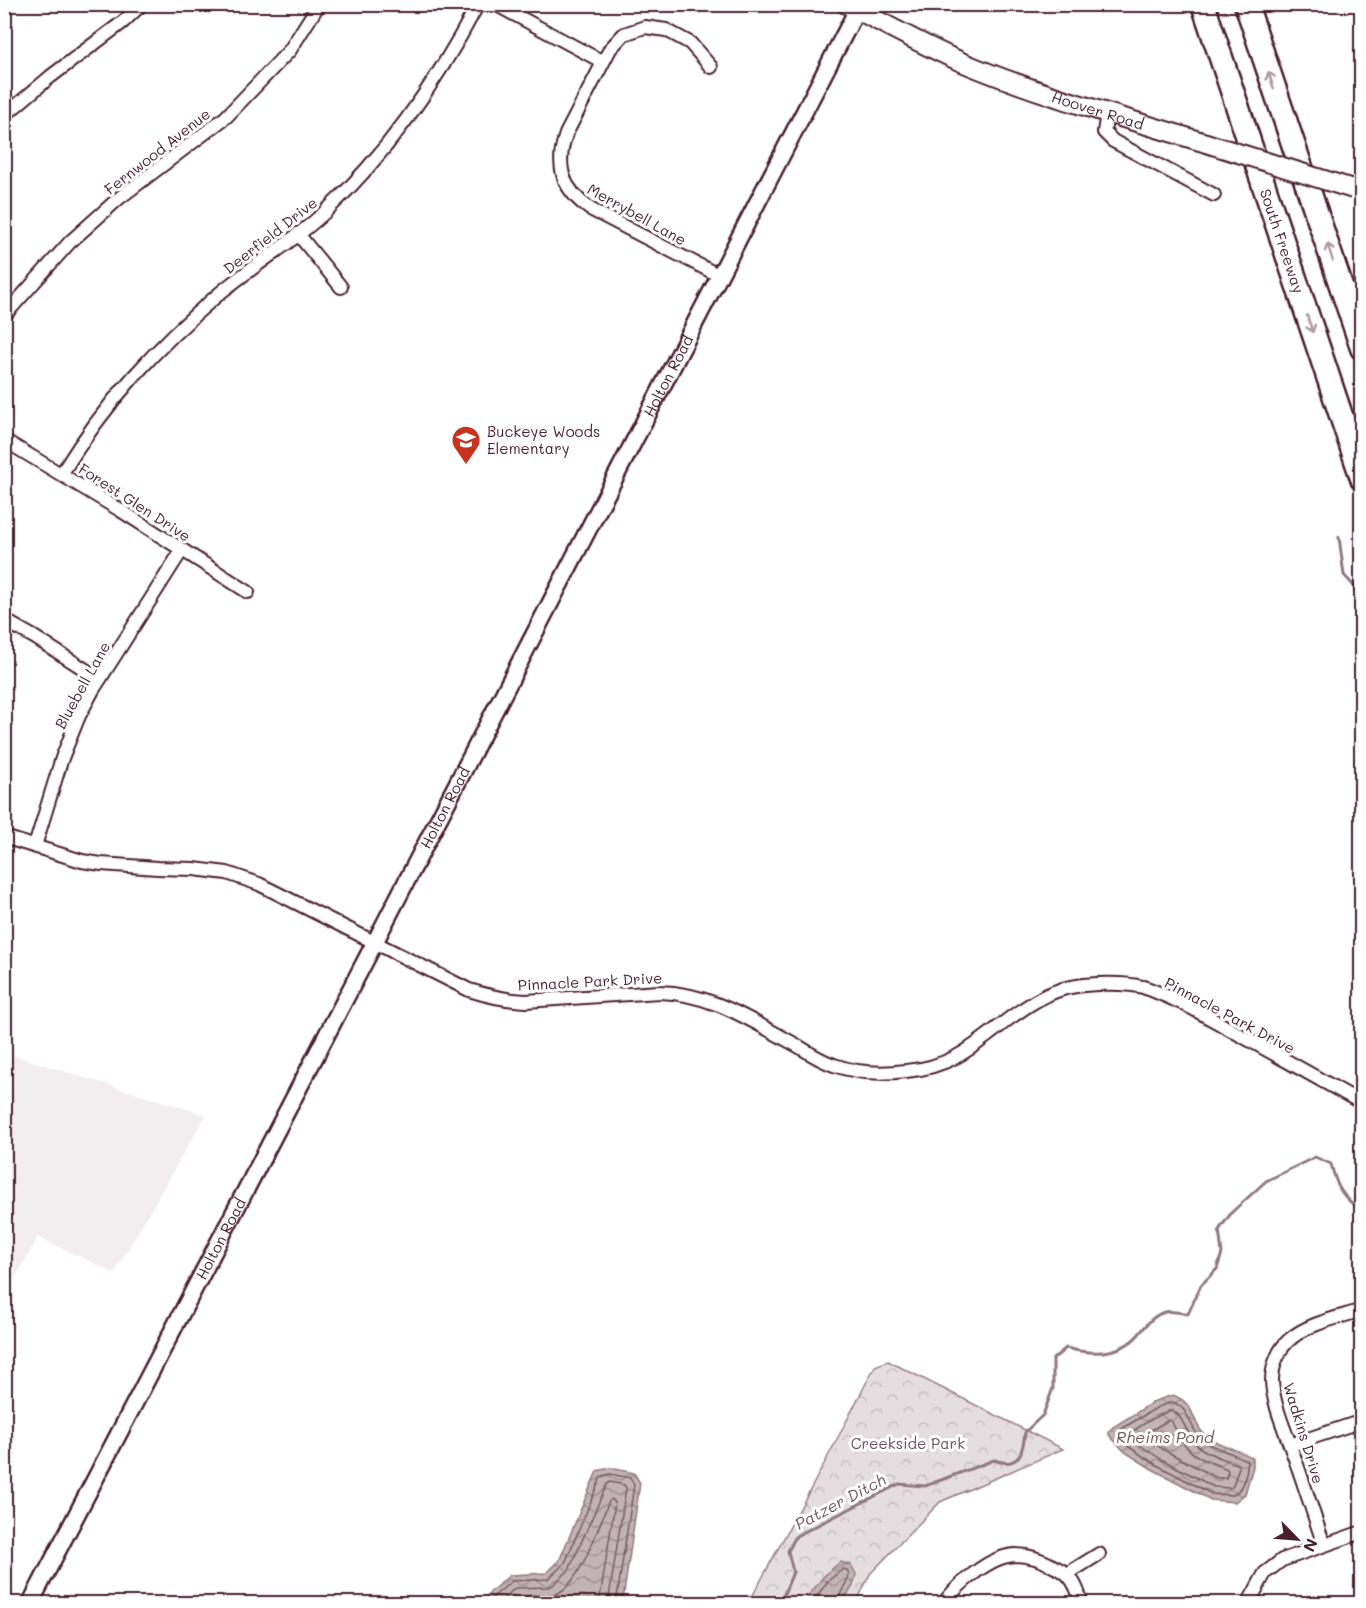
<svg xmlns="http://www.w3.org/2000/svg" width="1366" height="1608" viewBox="0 0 1366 1608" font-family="Mali,sans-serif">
	<defs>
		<pattern id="forest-crowns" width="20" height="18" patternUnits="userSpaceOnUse" patternTransform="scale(1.5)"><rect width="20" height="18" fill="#e5dee0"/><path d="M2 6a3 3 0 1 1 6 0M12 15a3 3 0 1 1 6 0" fill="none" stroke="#c6bec0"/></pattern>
		<pattern id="water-waves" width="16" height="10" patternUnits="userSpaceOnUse" patternTransform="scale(1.5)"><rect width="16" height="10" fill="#c1b3b6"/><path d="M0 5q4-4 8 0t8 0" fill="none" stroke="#9f9194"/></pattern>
	</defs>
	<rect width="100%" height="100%" fill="#fff"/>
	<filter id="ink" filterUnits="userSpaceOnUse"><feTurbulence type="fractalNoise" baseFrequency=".0167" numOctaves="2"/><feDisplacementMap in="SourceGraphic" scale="12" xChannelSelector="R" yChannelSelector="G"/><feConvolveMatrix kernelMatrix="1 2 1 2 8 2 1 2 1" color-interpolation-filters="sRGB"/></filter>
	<g filter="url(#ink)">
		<path fill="#f2eeef" d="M5 1053 206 1115 114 1273 38 1237 5 1296Z"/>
		<path fill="url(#forest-crowns)" stroke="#987e86" stroke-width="1.5" d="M888 1361 1063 1449 940 1502 870 1574 856 1603 748 1604 822 1468 875 1366Z"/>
		<g fill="url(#water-waves)" stroke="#91787e" stroke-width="1.5">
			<path d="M1173 1395C1198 1405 1190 1422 1205 1435 1215 1444 1240 1450 1253 1458V1467L1245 1494 1235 1502 1211 1500 1152 1469 1125 1452 1109 1435V1431L1113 1427 1155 1401Z"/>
			<path d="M610 1468 634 1473 640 1483 623 1600 620 1603H484L488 1594 510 1575 547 1573 559 1561 597 1471Z"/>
			<path d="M840 1562 851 1565 856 1574 853 1586 842 1603H803L823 1577Z"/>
		</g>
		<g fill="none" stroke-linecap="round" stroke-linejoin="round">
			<g stroke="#7a5a63" stroke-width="1.5">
				<path d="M1172 1402C1189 1407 1189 1426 1200 1438 1211 1449 1234 1452 1247 1461 1248 1472 1243 1489 1233 1495L1212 1494 1155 1464 1129 1447 1117 1435 1118 1431 1158 1407Z"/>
				<path d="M1172 1410C1184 1417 1186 1434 1196 1444 1205 1454 1226 1459 1238 1465L1239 1467 1233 1486 1230 1488 1214 1487 1159 1458 1134 1441 1129 1436 1130 1433C1143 1424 1157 1415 1172 1410Z"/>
				<path d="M1169 1420 1172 1422C1187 1455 1194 1456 1227 1469L1228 1472 1226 1478H1217L1164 1450 1145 1437 1146 1433Z"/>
				<path d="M490 1604 493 1597 512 1581 548 1579 565 1563 601 1477 610 1474 630 1478 634 1485 616 1604"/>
				<path d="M498 1604 515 1588 548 1587 553 1585 569 1570 607 1484 610 1482 624 1485 626 1488 608 1604"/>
				<path d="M511 1604C513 1601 515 1599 518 1597 528 1593 544 1599 556 1594 581 1584 599 1525 609 1501L612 1499 615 1503 599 1604"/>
				<path d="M811 1604 828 1581 843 1569 847 1570 849 1575C847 1585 838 1594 837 1604"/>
			</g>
			<g stroke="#91787e" stroke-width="3">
				<path d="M1339 537 1344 575 1354 586 1357 602V616L1362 633"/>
				<path d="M776 1604 782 1599 793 1572 788 1551 796 1536 899 1484 925 1486 994 1460C1019 1469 1023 1453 1025 1432L1043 1415 1053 1388V1359L1066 1348C1089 1354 1114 1356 1133 1340 1144 1331 1149 1316 1165 1312 1171 1310 1181 1313 1188 1314L1201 1285 1217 1269 1222 1253 1219 1230 1232 1212 1266 1181 1315 1157 1331 1164C1336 1184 1342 1200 1362 1209"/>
			</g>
			<g stroke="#4a1f2b" stroke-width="16">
				<g id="minor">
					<path d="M495 4 603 62"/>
					<path d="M711 67 690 43 666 30 645 27 624 34 610 49 566 134C555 166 562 189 590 209L720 276"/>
					<path d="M1107 113 1104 132 1113 141 1214 195"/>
					<path d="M4 116 50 77 123 22 142 4"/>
					<path d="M298 234 341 287"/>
					<path d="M4 316 70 242 118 199 226 117 290 50 319 4"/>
					<path d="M4 440 120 510 248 592"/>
					<path d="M62 473C106 402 156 347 220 293 254 265 293 242 325 212 389 152 437 82 478 4"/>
					<path d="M4 620 34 637 100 679"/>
					<path d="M4 837 82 861 101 864 157 868 194 869 227 873 259 884 469 990C488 996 506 1000 526 1001L659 992C712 993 753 1022 798 1046 809 1053 821 1061 834 1065 856 1073 883 1074 906 1071 953 1067 975 1045 1010 1018 1027 1006 1046 993 1066 988 1087 983 1123 982 1143 987 1159 992 1175 1000 1190 1007L1362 1103"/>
					<path d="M35 846 62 758 79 716 93 690 182 550"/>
					<path d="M1290 1445 1362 1421"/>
					<path d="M1324 1545C1313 1513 1303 1480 1291 1448 1284 1427 1273 1404 1272 1381 1272 1366 1278 1350 1289 1340 1308 1323 1338 1318 1362 1310"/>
					<path d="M1067 1574 1099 1554"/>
					<path d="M943 1604C958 1584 990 1556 1015 1555 1029 1555 1043 1560 1055 1567 1059 1569 1064 1571 1067 1574 1074 1581 1080 1594 1081 1604"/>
					<path d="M1248 1604 1265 1573 1282 1560 1362 1532"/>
				</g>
			</g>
			<g stroke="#4a1f2b" stroke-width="20">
				<g id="tertiary">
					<path id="s1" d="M30 1604 375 942 860 4"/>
				</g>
			</g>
			<g stroke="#4a1f2b" stroke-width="22">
				<g id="secondary">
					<path id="s2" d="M846 4C885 24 924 46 964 63 1043 96 1125 118 1206 143"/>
				</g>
			</g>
			<g stroke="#4a1f2b" stroke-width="27">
				<g id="motorway">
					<path id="s3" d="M1203 4 1362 478"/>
					<path d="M1246 4 1362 348"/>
				</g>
			</g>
			<use href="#minor" stroke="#fff" stroke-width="12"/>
			<use href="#tertiary" stroke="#fff" stroke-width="15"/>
			<use href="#secondary" stroke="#fff" stroke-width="18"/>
			<use href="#motorway" stroke="#fff" stroke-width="22"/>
			<g stroke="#4a1f2b" stroke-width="22" stroke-linecap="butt">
				<path id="secondary-bridge" d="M1206 143 1353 189"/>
			</g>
			<use href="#secondary-bridge" stroke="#fff" stroke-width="18"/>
		</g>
		<defs><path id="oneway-shaft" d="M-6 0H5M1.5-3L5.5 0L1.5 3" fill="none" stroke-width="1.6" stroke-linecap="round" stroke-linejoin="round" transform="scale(1.5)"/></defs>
		<g stroke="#ae9aa0">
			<use href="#oneway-shaft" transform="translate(1271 80) rotate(-108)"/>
			<use href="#oneway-shaft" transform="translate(1330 252) rotate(-108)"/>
			<use href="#oneway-shaft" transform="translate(1310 324) rotate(71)"/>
		</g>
	</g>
	<defs>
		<g id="school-pin" transform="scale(1.5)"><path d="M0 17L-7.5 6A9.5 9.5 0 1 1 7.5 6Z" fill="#c8321e" stroke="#fff"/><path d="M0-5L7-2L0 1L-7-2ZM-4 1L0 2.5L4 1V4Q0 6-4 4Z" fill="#fff"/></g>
	</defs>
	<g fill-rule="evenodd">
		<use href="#school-pin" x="466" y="440"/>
	</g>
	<g text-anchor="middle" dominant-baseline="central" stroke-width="6" stroke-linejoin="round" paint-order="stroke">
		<g font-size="15" fill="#4a1f2b" stroke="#fff">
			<text stroke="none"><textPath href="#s2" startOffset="274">Hoover Road</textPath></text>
			<text transform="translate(157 151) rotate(-38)">Fernwood Avenue</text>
			<text transform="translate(637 214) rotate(29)">Merrybell Lane</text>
			<text transform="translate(270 235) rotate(-38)">Deerfield Drive</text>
			<text stroke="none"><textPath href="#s3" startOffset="250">South Freeway</textPath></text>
			<text stroke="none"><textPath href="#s1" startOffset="1384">Holton Road</textPath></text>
			<text transform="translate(135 502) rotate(33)">Forest Glen Drive</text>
			<text transform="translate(82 685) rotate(-61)">Bluebell Lane</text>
			<text stroke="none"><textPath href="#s1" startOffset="898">Holton Road</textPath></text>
			<text transform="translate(590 981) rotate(-3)">Pinnacle Park Drive</text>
			<text transform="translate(1230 1015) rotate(28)">Pinnacle Park Drive</text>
			<text stroke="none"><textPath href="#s1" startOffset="412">Holton Road</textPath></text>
			<text transform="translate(1304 1433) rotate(73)">Wadkins Drive</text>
		</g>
		<g font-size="15" fill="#4a1f2b" stroke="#fff" text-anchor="start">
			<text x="487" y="431">Buckeye Woods<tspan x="487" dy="17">Elementary</tspan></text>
		</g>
		<g font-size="15" fill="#714f58" stroke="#fff">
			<text x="908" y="1443">Creekside Park</text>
		</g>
		<g font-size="16" font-style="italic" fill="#74535c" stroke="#fff">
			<text x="1165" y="1436">Rheims Pond</text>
			<text transform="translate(840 1501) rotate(-28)">Patzer Ditch</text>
		</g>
	</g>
	<rect width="1366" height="1608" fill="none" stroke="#fff" stroke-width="24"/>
	<rect x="12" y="12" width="1342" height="1584" fill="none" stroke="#4a1f2b" stroke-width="2" filter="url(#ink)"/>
	<g transform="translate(1297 1539) rotate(115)" stroke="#ffffff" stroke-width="4.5" paint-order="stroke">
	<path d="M0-4.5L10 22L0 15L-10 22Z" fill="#4a1f2b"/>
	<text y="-9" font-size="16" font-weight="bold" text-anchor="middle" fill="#4a1f2b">N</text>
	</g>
</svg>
